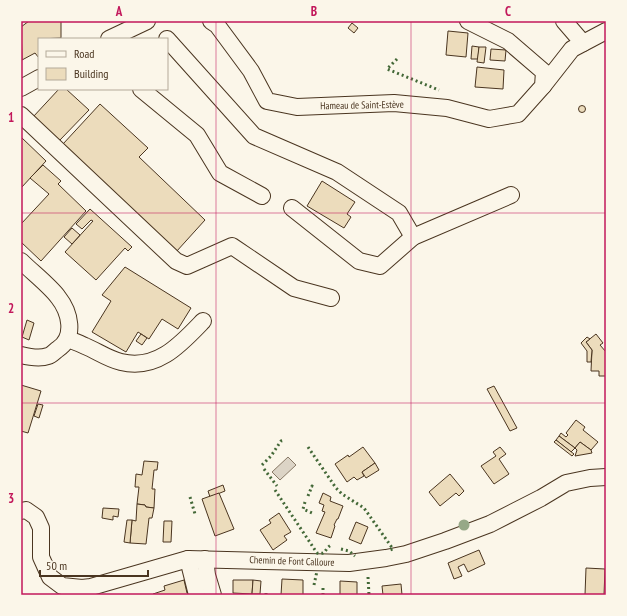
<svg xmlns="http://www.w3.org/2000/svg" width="627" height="616" viewBox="0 0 627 616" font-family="'PT Sans Narrow',sans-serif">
	<rect width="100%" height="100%" fill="#fbf6e9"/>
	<path fill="#dcd4c6" stroke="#887966" d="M288 457 296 465 280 480 272 472Z"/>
	<g fill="#ecdcbc" stroke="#4a3520">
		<path d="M29 21H61V38L39 39V58L35 53 22 60 21 27Z"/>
		<path d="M352 23 358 28 354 33 348 28Z"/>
		<path d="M448 31 468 33 466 57 446 55Z"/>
		<path d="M472 46 479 47 478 59H471Z"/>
		<path d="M479 47H486L484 63 477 62Z"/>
		<path d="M491 49 506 50 505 61 490 60Z"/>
		<path d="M477 67 504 70 503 89 475 87Z"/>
		<path d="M59 89H66L89 110 59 141 33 117Z"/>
		<path d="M100 104 148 148 139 157 205 220 176 252 63 144Z"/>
		<circle cx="582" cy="109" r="3.5"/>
		<path d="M21 137 46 161 21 188Z"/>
		<path d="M43 165 61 181 58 184 86 211 41 261 21 242V224L49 194 30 178Z"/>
		<path d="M322 181 355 202 347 214 351 217 344 228 307 206Z"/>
		<path d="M90 209 132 247 128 251 125 248 96 280 65 252 93 221 91 220 82 229 76 224Z"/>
		<path d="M72 228 80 235 72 244 64 237Z"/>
		<path d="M125 267 191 308 178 329 162 319 149 339 138 332 126 352 92 332 111 301 102 295Z"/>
		<path d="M27 320 34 323 29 340 22 337Z"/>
		<path d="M141 334 147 338 142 345 136 341Z"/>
		<path d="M596 334 603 343 600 345 606 352V376H599V371H591L592 350 586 342Z"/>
		<path d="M587 337 590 339 586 342 592 350 591 362H587V351L581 343Z"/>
		<path d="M21 385 41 391 28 433 21 431Z"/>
		<path d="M494 386 517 428 510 431 487 389Z"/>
		<path d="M38 404 43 405 39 418 34 416Z"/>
		<path d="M576 420 585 427 583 430 598 442 591 450 580 442 575 448 559 436 561 433 566 437 568 435 566 433Z"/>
		<path d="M559 436 575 448 571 452 556 440Z"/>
		<path d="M556 440 574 454 572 456 554 442Z"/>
		<path d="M580 442 591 450 592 453 575 456 577 450 575 448Z"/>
		<path d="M363 447 375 463 362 472 364 476 357 480 354 477 347 482 335 464 348 455 349 457Z"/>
		<path d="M500 447 506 454 499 459 509 474 494 484 481 466 496 456 493 452Z"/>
		<path d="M144 461 158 462 157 470H154L152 489H155L154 508 146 507 145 505 137 504 139 487H135L136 474 142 475Z"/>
		<path d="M375 463 379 470 366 478 362 472Z"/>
		<path d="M450 474 464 491 459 496 456 493 440 506 429 492Z"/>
		<path d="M223 485 225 491 210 497 208 491Z"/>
		<path d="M219 493 234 529 215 536 202 499Z"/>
		<path d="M323 493 331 497 330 501 343 506 338 519H337L334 525 335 526 331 538 316 533 325 512 322 511 324 505 319 503Z"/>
		<path d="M137 504 145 505 146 507 154 508 152 518H149L146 544 130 543 132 520 136 521Z"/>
		<path d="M103 508 119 509 118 517 113 516V520L102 518Z"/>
		<path d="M279 513 291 532 284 536 287 540 273 550 260 530 271 523 269 520Z"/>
		<path d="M127 520H132L130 543 124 542Z"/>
		<path d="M164 521H172L171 542H163Z"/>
		<path d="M356 522 368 527 361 544 349 539Z"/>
		<path d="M479 550 485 564 468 572 464 564 458 567 462 576 454 579 448 563Z"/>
		<path d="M586 568 605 569 604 595H585Z"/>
		<path d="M282 579 303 580V595H281Z"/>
		<path d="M184 580 187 593 193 592 194 595H154L153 594 165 590 164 586Z"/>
		<path d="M233 580H253L252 594 233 593Z"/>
		<path d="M253 580 261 581 260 594H252Z"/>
		<path d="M340 581 357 582V595H340Z"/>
		<path d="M401 584 402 595H383L382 586Z"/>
	</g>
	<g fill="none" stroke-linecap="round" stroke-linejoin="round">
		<g stroke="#4a3520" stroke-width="18">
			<g id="minor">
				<path d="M211 21 217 25 251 71 267 101 297 107 394 103 447 108 489 119 518 114 543 86 544 72 508 41 468 21"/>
				<path d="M564 21 583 43"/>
				<path d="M109 39 147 21"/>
				<path d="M167 39 254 136 337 172 399 213 413 237"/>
				<path d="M543 86 572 49 606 31"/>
				<path d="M21 88 39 78"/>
				<path d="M141 89 197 135 220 173 262 196"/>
				<path d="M21 115 176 261 187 266 232 246 294 288 331 298"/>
				<path d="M292 208 359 261 380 266 413 237 511 195"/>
				<path d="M21 261C32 272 50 286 58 297 70 312 76 337 58 349 55 351 52 355 48 356 40 359 29 357 21 355"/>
				<path d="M68 339C73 341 79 343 85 346 97 351 108 359 121 362 157 371 181 344 203 321"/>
				<path d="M21 511 26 510 36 517 41 528V557L50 577 62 586 82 588 91 587 188 559 349 563 386 558 406 554 445 541 490 524 541 498 566 483 590 478 606 477"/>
				<path d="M188 559 197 595"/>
				<path d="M205 559 207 575 213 595"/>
			</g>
		</g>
		<use href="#minor" stroke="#fbf6e9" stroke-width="16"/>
		<g stroke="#436837" stroke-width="3" stroke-dasharray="2 3" stroke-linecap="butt">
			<path d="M397 59 387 69 439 90"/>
			<path d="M308 447 336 488 342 494 364 508 393 549 390 550"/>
			<path d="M262 465 271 456 281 441 285 440"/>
			<path d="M264 469 277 486"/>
			<path d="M275 490 317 553C327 555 324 549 331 545"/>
			<path d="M308 496 312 486 314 487"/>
			<path d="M190 497 195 514"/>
			<path d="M305 502 303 509 312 513"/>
			<path d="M341 549 349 551 355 556"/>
			<path d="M368 577 369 595"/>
			<path d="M314 585 317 571"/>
			<path d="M266 595V592"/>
			<path d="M323 595V585"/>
		</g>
	</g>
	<circle fill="#96a887" cx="464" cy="525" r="5.5"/>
	<path fill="none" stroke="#c2185b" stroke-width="1" stroke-opacity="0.55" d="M216 21V595M411 21V595M21 213H606M21 403H606"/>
	<g text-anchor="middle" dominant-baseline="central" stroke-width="3" stroke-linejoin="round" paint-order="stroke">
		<g font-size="10" fill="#4a3520" stroke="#fbf6e9">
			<text transform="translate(362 105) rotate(-1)">Hameau de Saint-Estève</text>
			<text transform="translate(292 561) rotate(2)">Chemin de Font Calloure</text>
		</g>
	</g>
	<rect width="627" height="616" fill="none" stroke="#fbf6e9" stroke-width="44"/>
	<rect x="38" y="38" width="130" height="52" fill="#fbf6e9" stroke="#b4a999"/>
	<rect x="46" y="51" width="20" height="6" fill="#fbf6e9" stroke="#b4a999"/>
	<text x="74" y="58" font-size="12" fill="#4a3520">Road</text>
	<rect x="46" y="68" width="20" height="12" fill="#ecdcbc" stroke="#b4a999"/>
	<text x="74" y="78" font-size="12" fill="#4a3520">Building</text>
	<path d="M40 570v6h108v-6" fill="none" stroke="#4a3520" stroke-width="2"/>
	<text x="46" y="570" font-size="12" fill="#4a3520" stroke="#fbf6e9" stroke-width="3" paint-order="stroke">50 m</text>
	<rect x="22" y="22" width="583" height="572" fill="none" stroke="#c2185b" stroke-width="1.5"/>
	<g font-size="13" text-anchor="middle" font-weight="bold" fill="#c2185b">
		<text x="119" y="16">A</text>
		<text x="314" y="16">B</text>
		<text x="508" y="16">C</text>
		<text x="11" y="122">1</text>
		<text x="11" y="313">2</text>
		<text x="11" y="503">3</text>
	</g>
</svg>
